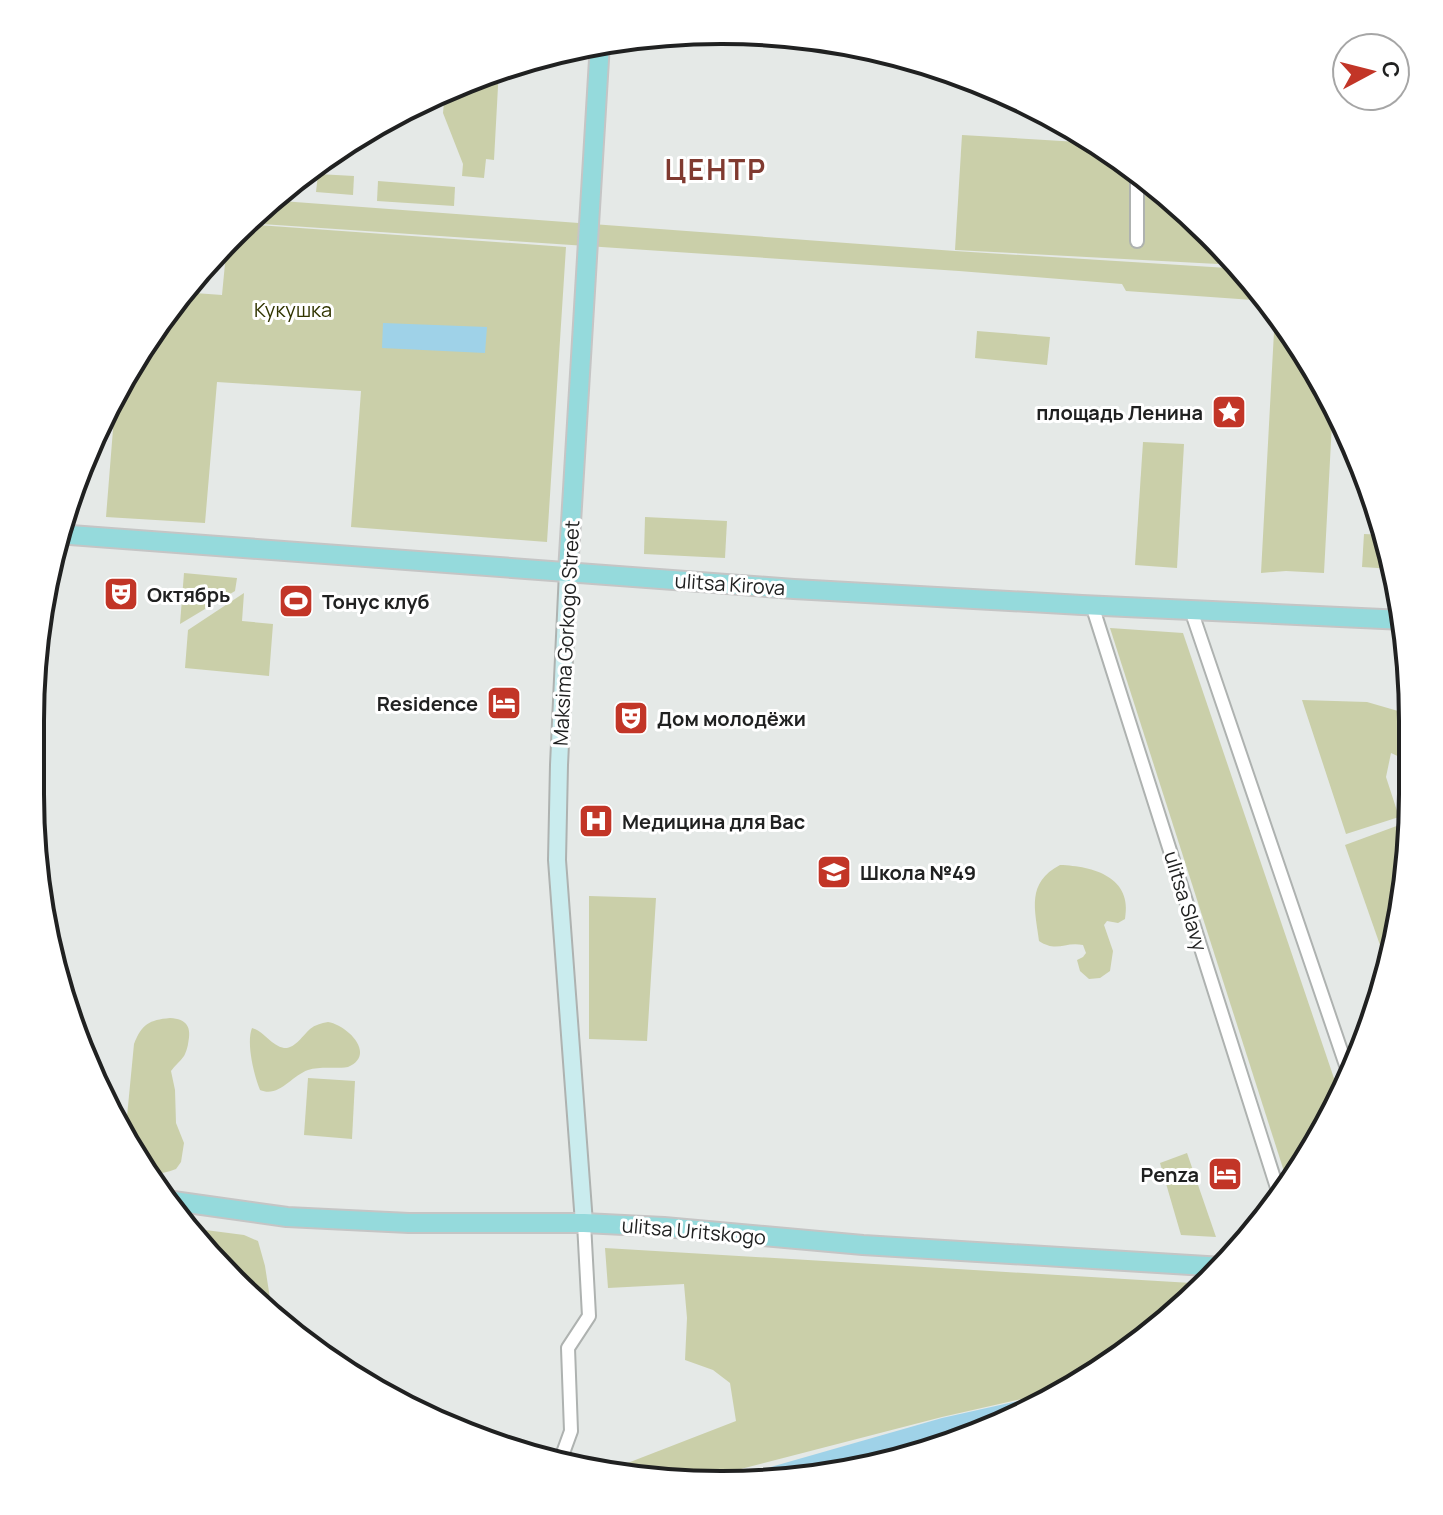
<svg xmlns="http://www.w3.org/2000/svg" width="1443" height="1515" viewBox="0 0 1443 1515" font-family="Manrope,sans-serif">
	<rect width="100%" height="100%" fill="#e5e9e7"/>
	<g fill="#cacfa9">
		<path d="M496 68H499L494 160 486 159 484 178 462 176 463 164 443 113 445 91Z"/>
		<path d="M962 135 1095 143 1143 173 1219 244 1218 264 955 250Z"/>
		<path d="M318 174 354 176 353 195 316 192Z"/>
		<path d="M378 181 455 187 454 206 377 201Z"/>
		<path d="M268 200 955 251 1244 269 1267 301 1126 291 1122 284 959 271 246 223Z"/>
		<path d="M244 224 566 247 547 542 351 527 361 391 217 382 205 523 106 517 116 392 173 300 181 292 222 295 227 243Z"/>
		<path d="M1275 313 1321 376 1333 404 1324 573 1286 571 1261 573Z"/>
		<path d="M977 331 1050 337 1047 365 975 358Z"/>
		<path d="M1143 442 1184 444 1177 568 1135 565Z"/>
		<path d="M645 517 727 521 725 558 644 554Z"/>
		<path d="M1364 534 1385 535 1393 569 1362 567Z"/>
		<path d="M184 573 237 578 235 591 180 624Z"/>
		<path d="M244 593 242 621 273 624 269 676 185 668 188 630Z"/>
		<path d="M1110 628 1183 633 1340 1096 1296 1178 1289 1187Z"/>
		<path d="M1302 700 1367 702 1405 713 1404 759 1391 753 1386 777 1399 817 1346 834Z"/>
		<path d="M1402 824 1400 929 1388 968 1345 845Z"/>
		<path d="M1060 865C1093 866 1133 877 1125 919L1118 923 1107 921 1104 925 1113 951 1110 971 1100 978 1089 979 1080 971 1077 960 1083 957 1086 953 1083 945C1065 941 1057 953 1039 941 1035 909 1026 883 1060 865Z"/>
		<path d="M589 896 656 898 647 1041 589 1039Z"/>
		<path d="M170 1018C187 1019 192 1027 188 1044 188 1046 185 1055 184 1056 180 1062 175 1065 171 1071L175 1090 176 1123 184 1143 181 1162 176 1169C166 1173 155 1175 144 1173L125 1137 134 1044C142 1024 149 1020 170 1018Z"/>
		<path d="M328 1022C347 1025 377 1054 348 1067 335 1069 320 1066 308 1070 291 1076 279 1098 260 1090 254 1075 246 1043 252 1028 264 1031 271 1046 284 1048 295 1049 303 1035 310 1029 315 1025 321 1023 328 1022Z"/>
		<path d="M308 1078 355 1081 352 1139 304 1135Z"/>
		<path d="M1187 1153 1216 1237 1181 1235 1160 1163Z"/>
		<path d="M190 1228 244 1235 258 1241 265 1266 273 1318 265 1313Z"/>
		<path d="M605 1248 1208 1284 1074 1387 942 1417 702 1479H632L626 1478 625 1464 736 1421 730 1383 713 1370 685 1360 687 1318 684 1284 608 1288Z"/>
	</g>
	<g fill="#9fd2e8">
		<path d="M383 323 487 327 485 353 382 348Z"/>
		<path d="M1072 1389 944 1448 811 1479H729L942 1418Z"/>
	</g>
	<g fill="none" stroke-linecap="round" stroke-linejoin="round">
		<g stroke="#aeb2b0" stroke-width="16">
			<g id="street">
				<path d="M1137 241V170"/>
				<path d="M1092 605 1280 1197"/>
				<path d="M1191 610 1350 1077"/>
				<path d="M555 1461 563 1453 571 1431 568 1348 589 1316 584 1223"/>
			</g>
		</g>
		<g stroke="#aeb2b0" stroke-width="20">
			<path id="secondary" d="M568 572 559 765 557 860 584 1223"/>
		</g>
		<g stroke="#c5c5c5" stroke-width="22">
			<g id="primary">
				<path d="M57 534 794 589 1082 605 1404 620"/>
				<path d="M568 572 600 43"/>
				<path d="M166 1200 287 1217 409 1223H584L664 1227 863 1245 1223 1267"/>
			</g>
		</g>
		<use href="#street" stroke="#fff" stroke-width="12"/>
		<use href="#secondary" stroke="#caecee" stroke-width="16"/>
		<use href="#primary" stroke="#95dadc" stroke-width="18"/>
	</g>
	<defs>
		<g id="sight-square" transform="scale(1.8)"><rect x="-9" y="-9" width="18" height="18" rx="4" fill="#c23527" stroke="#fff"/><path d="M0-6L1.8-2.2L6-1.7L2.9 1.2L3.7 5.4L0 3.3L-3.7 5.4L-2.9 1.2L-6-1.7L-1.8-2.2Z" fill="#fff"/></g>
		<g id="theatre-square" transform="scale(1.8)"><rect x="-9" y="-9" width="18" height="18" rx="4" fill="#c23527" stroke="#fff"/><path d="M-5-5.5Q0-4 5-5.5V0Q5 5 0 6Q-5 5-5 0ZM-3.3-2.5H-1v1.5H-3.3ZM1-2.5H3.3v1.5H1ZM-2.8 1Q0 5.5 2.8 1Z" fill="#fff"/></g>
		<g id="stadium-square" transform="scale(1.8)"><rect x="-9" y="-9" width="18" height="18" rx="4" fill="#c23527" stroke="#fff"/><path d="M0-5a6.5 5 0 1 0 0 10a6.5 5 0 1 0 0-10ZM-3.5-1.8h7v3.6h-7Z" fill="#fff"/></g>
		<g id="hotel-square" transform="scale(1.8)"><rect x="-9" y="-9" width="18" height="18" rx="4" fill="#c23527" stroke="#fff"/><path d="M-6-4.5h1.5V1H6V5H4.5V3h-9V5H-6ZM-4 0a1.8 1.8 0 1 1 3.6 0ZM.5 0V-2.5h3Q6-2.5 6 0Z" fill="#fff"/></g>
		<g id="hospital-square" transform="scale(1.8)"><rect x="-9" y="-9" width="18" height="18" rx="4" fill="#c23527" stroke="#fff"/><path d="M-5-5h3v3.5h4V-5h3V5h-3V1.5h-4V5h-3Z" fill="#fff"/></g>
		<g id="school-square" transform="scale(1.8)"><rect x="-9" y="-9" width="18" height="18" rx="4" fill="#c23527" stroke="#fff"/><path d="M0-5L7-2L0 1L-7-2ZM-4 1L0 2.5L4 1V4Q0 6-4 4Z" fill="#fff"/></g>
	</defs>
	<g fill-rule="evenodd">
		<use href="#sight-square" x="1229" y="412"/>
		<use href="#theatre-square" x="121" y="594"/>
		<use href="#stadium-square" x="296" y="601"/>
		<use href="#hotel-square" x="504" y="703"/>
		<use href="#theatre-square" x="631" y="718"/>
		<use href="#hospital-square" x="596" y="821"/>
		<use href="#school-square" x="834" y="872"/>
		<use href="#hotel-square" x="1225" y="1174"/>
	</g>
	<g text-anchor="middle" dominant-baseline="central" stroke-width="6" stroke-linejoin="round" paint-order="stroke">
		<g font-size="20" fill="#313500" stroke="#fff">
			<text x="293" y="309">Кукушка</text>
		</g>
		<g font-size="20" font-weight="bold" fill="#202121" stroke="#fff" text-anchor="start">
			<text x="1203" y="412" text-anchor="end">площадь Ленина</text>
			<text x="147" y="594">Октябрь</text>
			<text x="322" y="601">Тонус клуб</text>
			<text x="478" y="703" text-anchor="end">Residence</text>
			<text x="657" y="718">Дом молодёжи</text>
			<text x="622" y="821">Медицина для Вас</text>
			<text x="860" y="872">Школа №49</text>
			<text x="1199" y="1174" text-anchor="end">Penza</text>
		</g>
		<g font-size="20" fill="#202121" stroke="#fff">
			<text transform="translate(730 584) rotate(4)">ulitsa Kirova</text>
			<text transform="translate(566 633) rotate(-87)">Maksima Gorkogo Street</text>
			<text transform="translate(1186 901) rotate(73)">ulitsa Slavy</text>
			<text transform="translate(694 1231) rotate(5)">ulitsa Uritskogo</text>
		</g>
		<g font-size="28" font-weight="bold" letter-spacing="2" fill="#803a30" stroke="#fff">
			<text x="716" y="169">ЦЕНТР</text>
		</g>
	</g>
	<path d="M0 0H1443V1515H0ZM721 44H722A677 677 0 0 1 1399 721V794A677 677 0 0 1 722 1471H721A677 677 0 0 1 44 794V721A677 677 0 0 1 721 44Z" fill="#fff" fill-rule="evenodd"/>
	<path fill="none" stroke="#202121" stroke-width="4" d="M721 44H722A677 677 0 0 1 1399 721V794A677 677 0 0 1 722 1471H721A677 677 0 0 1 44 794V721A677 677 0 0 1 721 44Z"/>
	<g transform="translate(1371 72) rotate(83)"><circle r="38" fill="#ffffff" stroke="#a6a6a6" stroke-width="2"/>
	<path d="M0-6L14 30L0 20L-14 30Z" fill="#c23527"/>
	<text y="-12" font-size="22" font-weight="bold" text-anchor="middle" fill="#202121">С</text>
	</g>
</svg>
